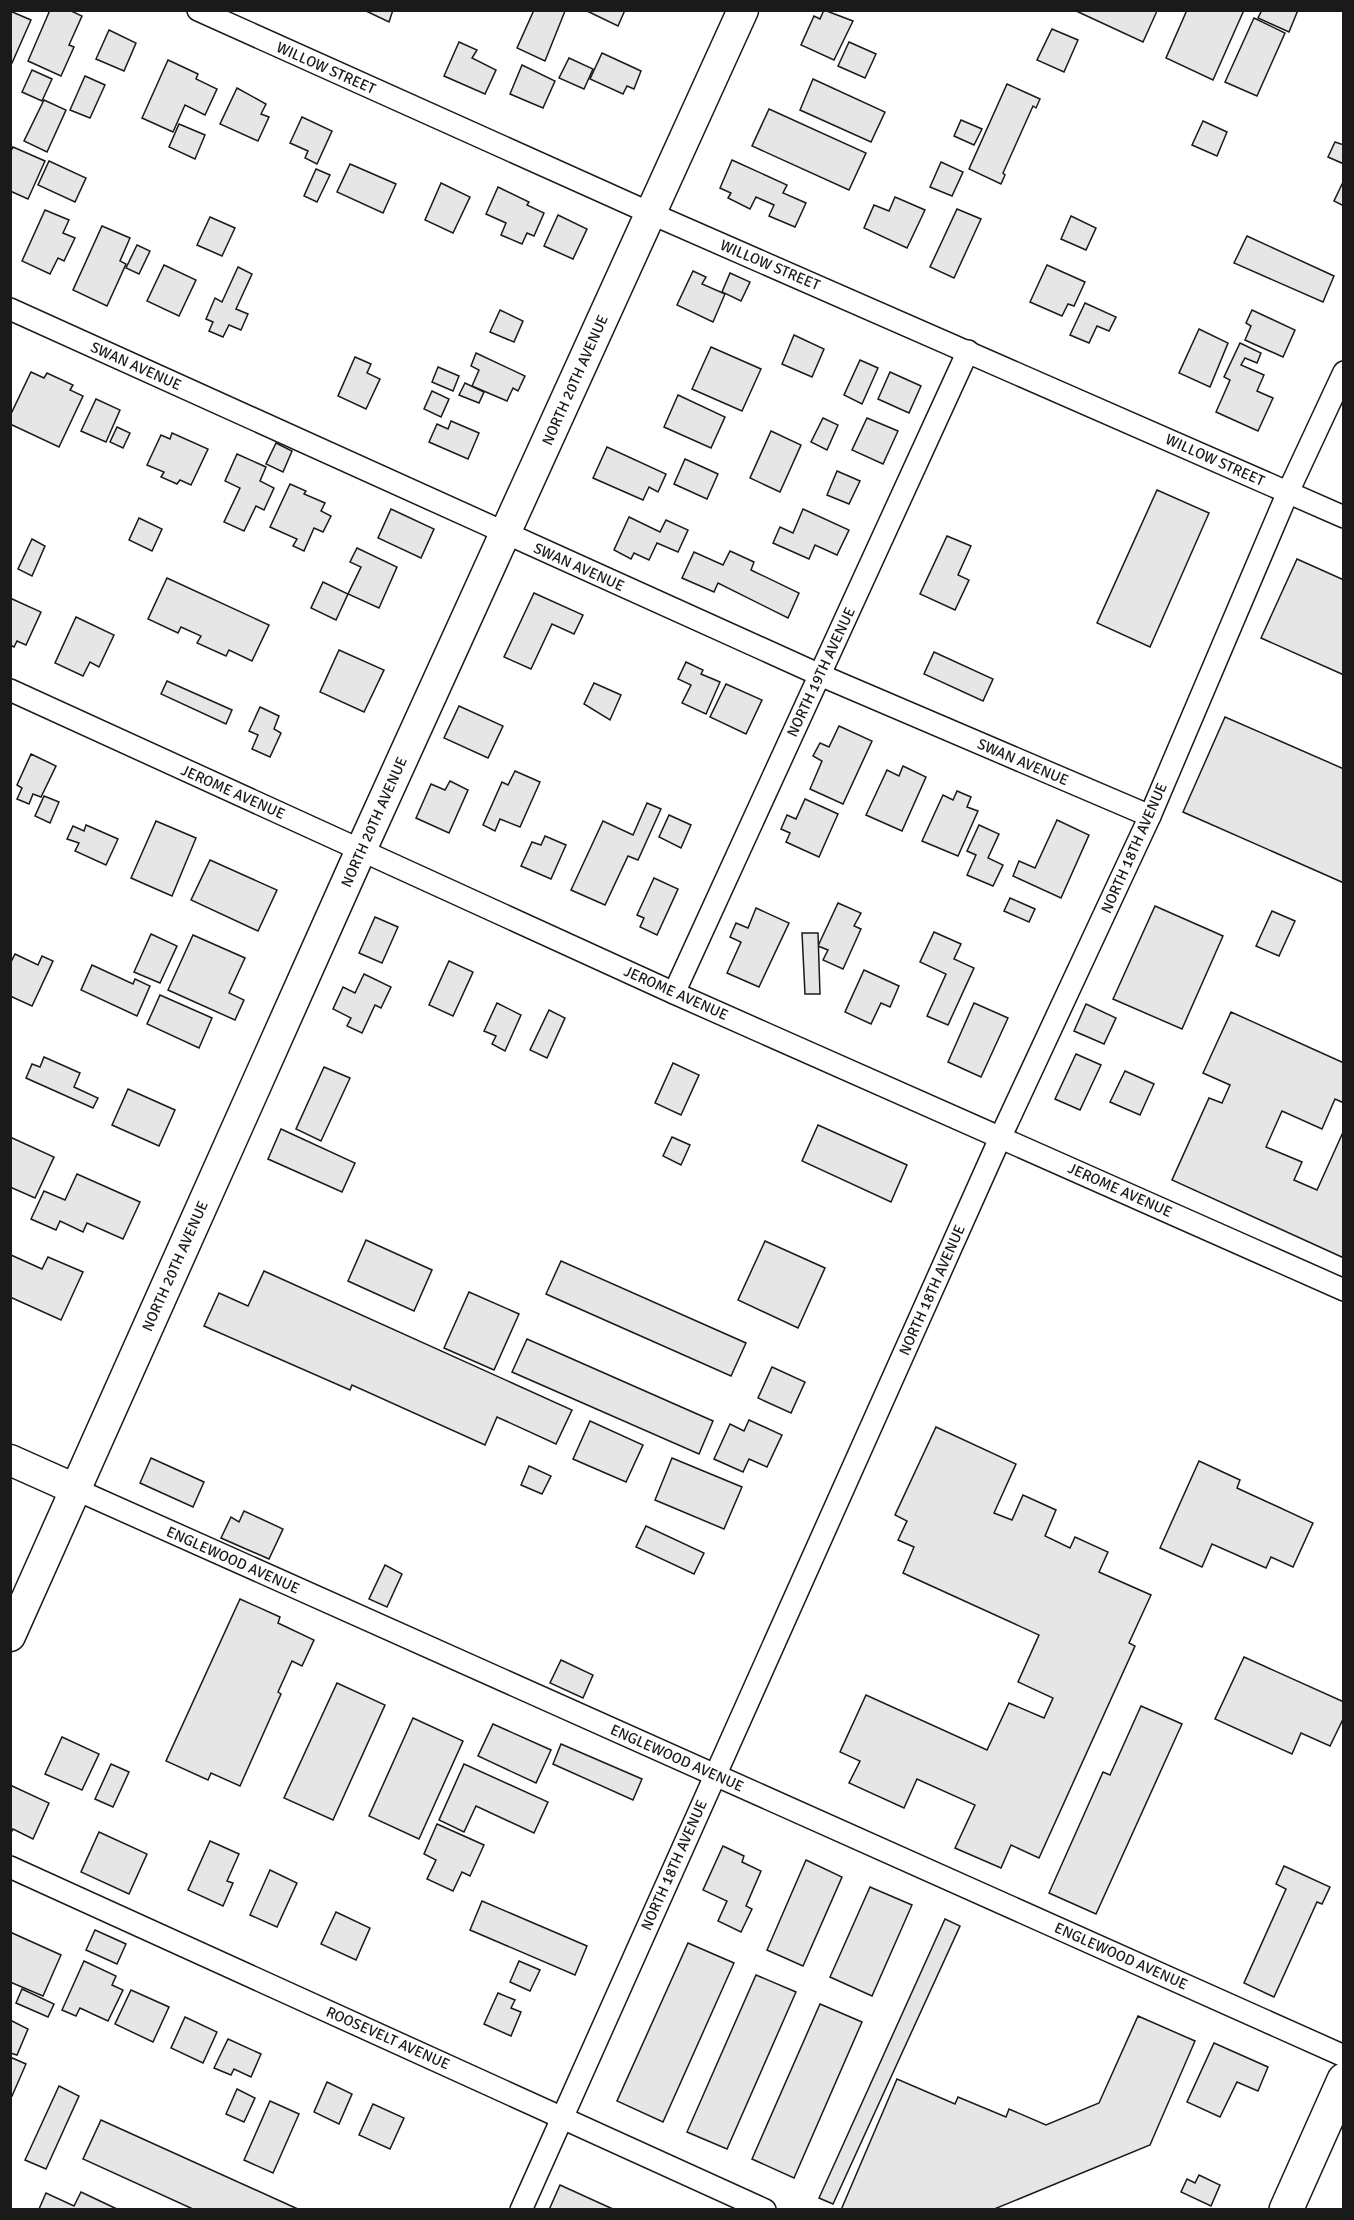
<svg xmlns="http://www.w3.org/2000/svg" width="1354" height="2220" viewBox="0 0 1354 2220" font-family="Signika,sans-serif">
	<rect width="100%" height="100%" fill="#fff"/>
	<g fill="#e6e6e6" stroke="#1a1a1a" stroke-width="1.5">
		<path d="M50 10H69L82 16 69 45 74 47 61 76 28 61Z"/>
		<path d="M364 10H393L389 22Z"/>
		<path d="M534 10 565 11 545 61 517 48Z"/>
		<path d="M585 10H625L618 26Z"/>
		<path d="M824 10 853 21 834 60 801 45 814 16 820 19Z"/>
		<path d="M1074 10H1156L1157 11 1143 42Z"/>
		<path d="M1187 10H1244L1213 80 1166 58Z"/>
		<path d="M1262 10H1298L1289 32 1258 18Z"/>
		<path d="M10 11 31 20 12 63 10 62Z"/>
		<path d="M1254 18 1285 33 1257 96 1225 82Z"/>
		<path d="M1052 29 1078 40 1064 72 1037 60Z"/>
		<path d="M109 30 136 43 124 71 96 59Z"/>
		<path d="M459 42 477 50 472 58 496 70 485 94 444 76Z"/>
		<path d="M849 42 876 54 865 78 838 66Z"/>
		<path d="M602 53 641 71 634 89 627 86 623 94 590 79Z"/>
		<path d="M569 58 593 69 584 89 559 78Z"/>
		<path d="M168 60 198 74 196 79 217 89 205 115 185 105 173 132 142 118Z"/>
		<path d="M522 65 555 81 543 108 510 94Z"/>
		<path d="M32 70 52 79 42 101 22 92Z"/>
		<path d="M85 76 105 85 90 118 70 110Z"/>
		<path d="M813 79 885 112 871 142 800 110Z"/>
		<path d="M1007 84 1040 99 1036 108 1033 106 1003 173 1005 175 1001 184 969 169Z"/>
		<path d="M237 88 266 104 261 114 269 117 258 141 220 124Z"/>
		<path d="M44 100 66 110 47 152 24 141Z"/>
		<path d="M769 109 866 153 849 190 752 146Z"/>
		<path d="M302 117 332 131 317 164 305 158 308 151 290 143Z"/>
		<path d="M961 120 982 129 974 145 954 136Z"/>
		<path d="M1203 121 1227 132 1217 156 1192 145Z"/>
		<path d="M179 124 205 135 195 159 169 147Z"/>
		<path d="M1335 142 1344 145V164L1328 157Z"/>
		<path d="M13 147 45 161 28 199 10 191V153Z"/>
		<path d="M732 160 787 185 783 193 806 203 795 227 769 216 774 205 756 197 750 209 728 198 731 193 720 188Z"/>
		<path d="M49 161 86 178 75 202 38 185Z"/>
		<path d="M941 162 963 172 952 196 930 187Z"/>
		<path d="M350 164 396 184 383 213 337 192Z"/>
		<path d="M316 169 330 175 317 202 304 196Z"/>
		<path d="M1344 180V206L1334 201Z"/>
		<path d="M441 183 470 197 453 233 425 220Z"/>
		<path d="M498 187 529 202 527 205 544 213 534 236 527 233 522 244 501 235 506 223 486 214Z"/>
		<path d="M895 197 925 210 907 248 864 228 874 205 889 211Z"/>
		<path d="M957 209 981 219 954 278 930 267Z"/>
		<path d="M45 210 69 220 63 233 75 238 64 261 58 258 50 274 22 261Z"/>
		<path d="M558 215 587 229 573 259 544 246Z"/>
		<path d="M1071 216 1096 228 1086 250 1061 239Z"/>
		<path d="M210 217 235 228 222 256 197 245Z"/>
		<path d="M102 226 130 238 120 261 126 264 107 306 73 290Z"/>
		<path d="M1247 236 1334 276 1323 302 1234 263Z"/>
		<path d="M137 245 150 251 139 274 126 268Z"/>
		<path d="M164 265 196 280 179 316 147 301Z"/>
		<path d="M1047 265 1085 282 1074 306 1068 304 1062 316 1030 302Z"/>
		<path d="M238 267 252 274 236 309 248 314 241 330 229 325 223 337 209 331 213 322 206 319 215 298 222 302Z"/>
		<path d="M693 271 706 277 702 284 725 294 713 322 677 305Z"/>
		<path d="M730 273 750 282 741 301 722 292Z"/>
		<path d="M1085 303 1116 317 1109 331 1097 326 1089 343 1070 335Z"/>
		<path d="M500 310 523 321 514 342 490 332Z"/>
		<path d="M1252 310 1295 330 1283 357 1245 340 1251 326 1246 323Z"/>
		<path d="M1199 329 1228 343 1210 387 1179 373Z"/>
		<path d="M794 335 824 349 812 377 782 364Z"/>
		<path d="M1240 343 1261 353 1257 363 1245 358 1241 365 1264 375 1257 391 1273 398 1258 431 1216 412 1230 380 1224 377Z"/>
		<path d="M711 347 761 369 742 411 692 389Z"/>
		<path d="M476 353 525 376 518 391 513 388 507 401 472 386 479 370 471 366Z"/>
		<path d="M355 357 371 364 367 373 380 379 366 409 338 396Z"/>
		<path d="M860 360 878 368 862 404 844 395Z"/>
		<path d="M438 367 459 376 453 391 432 382Z"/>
		<path d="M31 372 44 378 47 373 73 385 70 390 83 396 59 447 10 424V416Z"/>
		<path d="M890 372 921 386 909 413 878 399Z"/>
		<path d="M465 383 484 392 479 403 459 395Z"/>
		<path d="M432 391 449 399 441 417 424 409Z"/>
		<path d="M678 395 725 417 711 448 664 427Z"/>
		<path d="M96 399 120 410 106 442 81 431Z"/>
		<path d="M823 418 838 425 827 450 811 442Z"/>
		<path d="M867 418 898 431 883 464 852 450Z"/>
		<path d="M451 421 479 433 468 459 429 442 437 424 448 429Z"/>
		<path d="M117 427 130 433 123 448 110 442Z"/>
		<path d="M771 431 801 445 780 492 750 478Z"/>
		<path d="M172 433 208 449 191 485 180 480 177 484 161 477 164 472 147 465 161 435 170 439Z"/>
		<path d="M276 443 292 451 283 472 266 464Z"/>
		<path d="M607 447 666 474 658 492 649 487 643 500 593 478Z"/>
		<path d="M237 454 266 467 260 481 274 488 264 510 256 506 244 531 224 522 240 488 225 481Z"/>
		<path d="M685 459 718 474 707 499 674 484Z"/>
		<path d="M837 471 860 481 849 504 827 495Z"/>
		<path d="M290 484 306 491 304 494 325 503 321 511 331 516 323 532 314 528 304 551 293 546 297 539 270 527Z"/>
		<path d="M1157 490 1209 513 1150 647 1097 623Z"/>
		<path d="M391 509 434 529 421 558 378 538Z"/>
		<path d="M803 509 849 530 837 555 815 545 809 559 773 543 780 527 793 533Z"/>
		<path d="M629 517 660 532 666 520 688 530 678 552 657 543 649 560 634 553 631 559 614 550Z"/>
		<path d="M139 518 162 529 152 551 129 540Z"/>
		<path d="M947 536 971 546 958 575 969 580 955 610 920 594Z"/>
		<path d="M32 539 45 546 32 576 18 569Z"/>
		<path d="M357 548 397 567 379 608 348 594 361 567 350 562Z"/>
		<path d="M730 551 754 562 751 570 799 593 788 618 718 583 714 592 682 578 694 552 723 565Z"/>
		<path d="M1297 559 1344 580V675L1261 638Z"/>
		<path d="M167 578 269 625 252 661 229 650 226 656 197 643 201 636 181 627 178 633 148 619Z"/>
		<path d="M323 582 348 594 336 620 311 608Z"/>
		<path d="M534 593 583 615 574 634 552 624 531 669 504 657Z"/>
		<path d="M10 598 41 612 26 645 17 641 14 647 10 645Z"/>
		<path d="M76 617 114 635 99 667 90 662 83 676 55 663Z"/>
		<path d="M339 650 384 670 364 712 320 692Z"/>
		<path d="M934 652 993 679 983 701 924 674Z"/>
		<path d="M686 662 703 670 701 674 720 682 706 714 682 703 691 685 678 679Z"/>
		<path d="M167 681 232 710 226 724 161 694Z"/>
		<path d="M594 683 621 695 610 720 584 704Z"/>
		<path d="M726 684 762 700 746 734 710 717Z"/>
		<path d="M459 706 503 726 488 758 444 738Z"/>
		<path d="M260 707 279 716 274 729 281 733 270 757 252 749 258 735 249 731Z"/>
		<path d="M1225 717 1344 769V883L1183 812Z"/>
		<path d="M839 726 872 741 843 804 810 789 822 761 813 756 820 743 829 747Z"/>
		<path d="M31 754 56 766 41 797 33 794 29 804 17 799 22 788 17 785Z"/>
		<path d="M903 766 926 777 902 831 866 815 887 770 899 776Z"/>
		<path d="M515 771 540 782 520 827 500 819 495 831 483 825 502 782 508 785Z"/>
		<path d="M450 781 468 790 449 833 416 818 431 784 445 790Z"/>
		<path d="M957 791 971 797 967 807 978 811 958 856 922 841 943 795 953 800Z"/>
		<path d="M44 796 59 802 50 823 35 816Z"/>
		<path d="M805 799 838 814 819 857 786 842 790 833 781 829 787 815 796 819Z"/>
		<path d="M647 803 661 809 638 860 628 856 605 905 571 890 603 821 633 835Z"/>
		<path d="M669 815 691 825 681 848 659 837Z"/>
		<path d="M1057 820 1089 835 1061 898 1013 876 1019 861 1035 868Z"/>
		<path d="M156 821 196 838 172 896 131 878Z"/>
		<path d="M86 825 118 839 106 865 75 851 79 843 67 839 73 826 84 831Z"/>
		<path d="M979 825 999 834 988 858 1003 865 993 886 967 875 976 855 967 851Z"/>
		<path d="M545 836 566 845 551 879 521 866 532 842 541 845Z"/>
		<path d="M210 860 277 890 258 931 191 900Z"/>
		<path d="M654 878 678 889 657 935 640 927 644 918 637 915Z"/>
		<path d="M1010 898 1035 909 1029 922 1004 911Z"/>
		<path d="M838 903 861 913 854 926 861 929 843 969 823 960 828 950 818 946Z"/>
		<path d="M1155 906 1223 936 1182 1029 1113 999Z"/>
		<path d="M756 908 789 923 759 987 727 973 741 942 730 937 736 923 748 928Z"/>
		<path d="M1272 911 1295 921 1279 956 1256 946Z"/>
		<path d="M375 917 398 927 382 963 359 953Z"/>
		<path d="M934 932 961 944 954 959 974 968 948 1025 927 1016 946 974 920 962Z"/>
		<path d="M802 933H818L820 994H805Z"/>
		<path d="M151 934 177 946 160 983 134 972Z"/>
		<path d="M193 935 245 958 229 993 244 1000 235 1020 168 990Z"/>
		<path d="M15 954 38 965 42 956 53 961 32 1006 10 996V964Z"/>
		<path d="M449 961 473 972 453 1016 429 1005Z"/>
		<path d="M92 965 133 984 135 979 150 986 137 1016 81 990Z"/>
		<path d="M864 970 899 986 890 1007 881 1003 871 1024 845 1012Z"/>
		<path d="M364 974 391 987 381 1008 375 1005 362 1033 347 1026 351 1018 333 1009 343 987 355 993Z"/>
		<path d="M160 995 212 1018 199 1048 147 1024Z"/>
		<path d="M497 1003 521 1015 505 1051 492 1044 496 1036 484 1031Z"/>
		<path d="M974 1003 1008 1018 981 1077 948 1062Z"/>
		<path d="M1086 1004 1116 1018 1104 1044 1074 1031Z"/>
		<path d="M549 1010 565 1018 547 1058 530 1050Z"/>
		<path d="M1231 1012 1344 1063V1103L1335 1099 1322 1129 1282 1111 1266 1147 1302 1162 1294 1180 1317 1190 1344 1130V1258L1172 1180 1209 1098 1222 1103 1230 1085 1203 1073Z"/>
		<path d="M1076 1054 1101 1065 1080 1110 1055 1099Z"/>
		<path d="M44 1057 80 1073 74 1087 98 1098 93 1108 26 1078 32 1064 40 1067Z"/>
		<path d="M673 1063 699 1075 681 1115 655 1103Z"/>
		<path d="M324 1067 350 1078 321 1141 296 1129Z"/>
		<path d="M1125 1071 1154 1084 1140 1115 1110 1102Z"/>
		<path d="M128 1089 175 1110 159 1146 112 1125Z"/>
		<path d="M818 1125 907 1165 891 1202 802 1161Z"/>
		<path d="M281 1129 355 1163 342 1192 268 1159Z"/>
		<path d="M10 1137 54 1157 35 1198 10 1187Z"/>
		<path d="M672 1137 690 1145 681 1165 663 1156Z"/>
		<path d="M77 1174 140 1202 123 1239 87 1223 83 1232 60 1221 56 1230 31 1219 44 1191 65 1200Z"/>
		<path d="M366 1240 432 1270 414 1311 348 1281Z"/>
		<path d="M765 1241 825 1268 798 1328 738 1300Z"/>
		<path d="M11 1255 42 1269 48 1257 83 1272 61 1320 10 1297Z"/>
		<path d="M561 1261 746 1343 731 1376 546 1294Z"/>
		<path d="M264 1271 572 1410 556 1444 497 1417 485 1445 352 1385 350 1390 204 1326 219 1293 248 1306Z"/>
		<path d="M469 1292 519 1314 494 1370 444 1348Z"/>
		<path d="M527 1339 713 1421 699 1454 512 1372Z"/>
		<path d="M772 1367 805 1382 791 1413 758 1398Z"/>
		<path d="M749 1420 782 1435 767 1467 749 1459 743 1472 714 1459 730 1424 744 1431Z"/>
		<path d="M590 1421 643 1445 626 1482 573 1459Z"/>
		<path d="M936 1427 1016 1464 994 1513 1012 1520 1023 1495 1056 1510 1045 1536 1070 1548 1075 1537 1108 1552 1099 1572 1151 1595 1129 1643 1135 1646 1039 1858 1011 1845 1001 1868 955 1848 975 1805 917 1779 904 1808 849 1783 860 1761 840 1752 866 1695 987 1750 1009 1703 1044 1718 1053 1698 1018 1682 1039 1635 903 1573 914 1547 898 1540 907 1521 895 1515Z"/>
		<path d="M151 1458 204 1482 193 1507 140 1483Z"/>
		<path d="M672 1458 742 1487 724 1529 655 1500Z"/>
		<path d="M1199 1461 1240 1480 1237 1488 1313 1523 1293 1567 1271 1557 1266 1568 1212 1544 1202 1567 1160 1548Z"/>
		<path d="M529 1466 551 1476 542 1494 521 1485Z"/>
		<path d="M244 1511 283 1529 269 1559 221 1538 231 1517 239 1522Z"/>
		<path d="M646 1526 704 1553 694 1574 636 1547Z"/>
		<path d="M385 1565 402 1574 387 1607 369 1599Z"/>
		<path d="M240 1599 280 1617 278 1623 314 1640 302 1666 292 1661 278 1692 281 1694 240 1786 211 1773 208 1780 166 1761Z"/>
		<path d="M1244 1657 1344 1702V1717L1330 1746 1301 1733 1292 1754 1215 1719Z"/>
		<path d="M561 1660 593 1675 583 1698 550 1683Z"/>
		<path d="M337 1683 385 1705 333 1820 284 1798Z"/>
		<path d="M1141 1706 1182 1724 1096 1914 1049 1893 1103 1772 1110 1775Z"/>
		<path d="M413 1718 463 1741 419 1839 369 1816Z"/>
		<path d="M493 1724 551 1750 536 1783 478 1756Z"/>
		<path d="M62 1737 99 1754 82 1790 45 1774Z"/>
		<path d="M561 1744 642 1779 633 1800 553 1764Z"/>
		<path d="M111 1764 129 1772 113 1807 95 1799Z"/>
		<path d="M464 1764 548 1802 534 1833 476 1806 464 1832 439 1820Z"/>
		<path d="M10 1785 49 1803 33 1839 13 1829 10 1835Z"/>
		<path d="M437 1824 484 1845 470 1876 462 1872 453 1891 427 1879 436 1860 424 1854Z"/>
		<path d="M99 1832 147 1854 129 1894 81 1872Z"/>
		<path d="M210 1841 239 1854 227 1881 233 1883 223 1906 188 1890Z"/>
		<path d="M723 1846 744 1856 742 1862 761 1871 746 1906 752 1909 741 1932 718 1921 727 1901 703 1890Z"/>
		<path d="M806 1860 842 1877 803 1966 767 1950Z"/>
		<path d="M1284 1866 1330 1887 1322 1904 1317 1902 1274 1997 1244 1983 1286 1889 1276 1884Z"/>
		<path d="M270 1870 297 1883 277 1927 250 1915Z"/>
		<path d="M870 1887 912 1905 872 1996 830 1977Z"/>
		<path d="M482 1901 587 1946 575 1975 470 1930Z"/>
		<path d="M336 1912 370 1928 356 1960 321 1944Z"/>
		<path d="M945 1919 960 1926 833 2204 819 2198Z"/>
		<path d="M95 1930 126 1944 117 1964 86 1950Z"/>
		<path d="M10 1932 61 1955 43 1996 10 1982Z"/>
		<path d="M688 1943 734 1963 663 2122 617 2101Z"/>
		<path d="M84 1961 116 1976 112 1985 123 1990 108 2021 80 2008 76 2016 62 2010Z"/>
		<path d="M519 1961 540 1970 530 1991 510 1982Z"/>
		<path d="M756 1975 796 1992 727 2149 687 2132Z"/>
		<path d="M22 1989 54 2004 48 2017 16 2003Z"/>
		<path d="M131 1990 169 2007 153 2042 115 2024Z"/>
		<path d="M498 1993 515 2000 511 2008 521 2012 511 2036 484 2024Z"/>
		<path d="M820 2004 862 2022 794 2178 752 2159Z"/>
		<path d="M1138 2016 1195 2041 1150 2145 992 2210H841L897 2079 955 2104 958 2097 1006 2117 1009 2109 1046 2125 1099 2103Z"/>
		<path d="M185 2017 217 2032 203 2063 171 2048Z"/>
		<path d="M10 2020 28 2029 17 2055 10 2053Z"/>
		<path d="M228 2039 261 2054 251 2077 234 2069 231 2075 214 2068Z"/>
		<path d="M1214 2043 1268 2067 1258 2091 1237 2082 1220 2117 1187 2102Z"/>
		<path d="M10 2057 26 2064 12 2096 10 2095Z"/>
		<path d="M327 2082 352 2094 339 2124 314 2112Z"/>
		<path d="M59 2086 79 2096 46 2169 25 2160Z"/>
		<path d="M237 2089 255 2098 244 2122 226 2114Z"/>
		<path d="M270 2101 299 2114 273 2173 244 2160Z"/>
		<path d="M373 2104 404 2118 390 2149 359 2135Z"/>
		<path d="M101 2120 300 2210H195L83 2159Z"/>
		<path d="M1199 2175 1220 2185 1211 2206 1181 2192 1187 2179 1195 2183Z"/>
		<path d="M560 2185 615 2210H549Z"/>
		<path d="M81 2192 119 2210 39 2209 46 2193 74 2206Z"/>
	</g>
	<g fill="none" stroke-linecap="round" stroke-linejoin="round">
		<g stroke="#1a1a1a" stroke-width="24">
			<g id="street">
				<path d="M198 10 650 213 1344 517"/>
				<path d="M10 309 820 675 1150 816"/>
				<path d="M10 690 674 993 1344 1290"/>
				<path d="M674 993 968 351"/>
				<path d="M75 1489 1344 2056"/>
				<path d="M10 1867 765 2210"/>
				<path d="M521 2210 1001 1136 1150 816 1288 492 1344 372"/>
			</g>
		</g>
		<g stroke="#1a1a1a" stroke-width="33">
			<g id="secondary">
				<path d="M10 1460 75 1489"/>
				<path d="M10 1636 361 850 743 10"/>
			</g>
		</g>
		<g stroke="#1a1a1a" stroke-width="36">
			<path id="primary" d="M1286 2210 1344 2080"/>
		</g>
		<use href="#street" stroke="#fff" stroke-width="21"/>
		<use href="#secondary" stroke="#fff" stroke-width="30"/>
		<use href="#primary" stroke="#fff" stroke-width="33"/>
	</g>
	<g text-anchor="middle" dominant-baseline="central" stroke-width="4.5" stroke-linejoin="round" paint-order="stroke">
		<g font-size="15" fill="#1a1a1a" stroke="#fff">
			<text transform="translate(326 68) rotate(24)">WILLOW STREET</text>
			<text transform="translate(770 265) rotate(23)">WILLOW STREET</text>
			<text transform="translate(136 366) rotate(24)">SWAN AVENUE</text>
			<text transform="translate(575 380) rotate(-66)">NORTH 20TH AVENUE</text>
			<text transform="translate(1215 460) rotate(24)">WILLOW STREET</text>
			<text transform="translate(579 567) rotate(24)">SWAN AVENUE</text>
			<text transform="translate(821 672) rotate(-65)">NORTH 19TH AVENUE</text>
			<text transform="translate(1023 762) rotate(23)">SWAN AVENUE</text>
			<text transform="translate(233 792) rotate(24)">JEROME AVENUE</text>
			<text transform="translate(374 822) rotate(-66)">NORTH 20TH AVENUE</text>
			<text transform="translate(1134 848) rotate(-66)">NORTH 18TH AVENUE</text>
			<text transform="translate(676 993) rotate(24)">JEROME AVENUE</text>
			<text transform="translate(1120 1190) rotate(24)">JEROME AVENUE</text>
			<text transform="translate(175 1266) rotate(-66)">NORTH 20TH AVENUE</text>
			<text transform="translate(932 1290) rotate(-66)">NORTH 18TH AVENUE</text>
			<text transform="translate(233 1560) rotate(24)">ENGLEWOOD AVENUE</text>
			<text transform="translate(677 1758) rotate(24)">ENGLEWOOD AVENUE</text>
			<text transform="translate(674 1865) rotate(-66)">NORTH 18TH AVENUE</text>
			<text transform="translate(1121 1956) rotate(24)">ENGLEWOOD AVENUE</text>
			<text transform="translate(388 2038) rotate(24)">ROOSEVELT AVENUE</text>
		</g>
	</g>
	<rect width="1354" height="2220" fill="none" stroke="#1a1a1a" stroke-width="24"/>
</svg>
